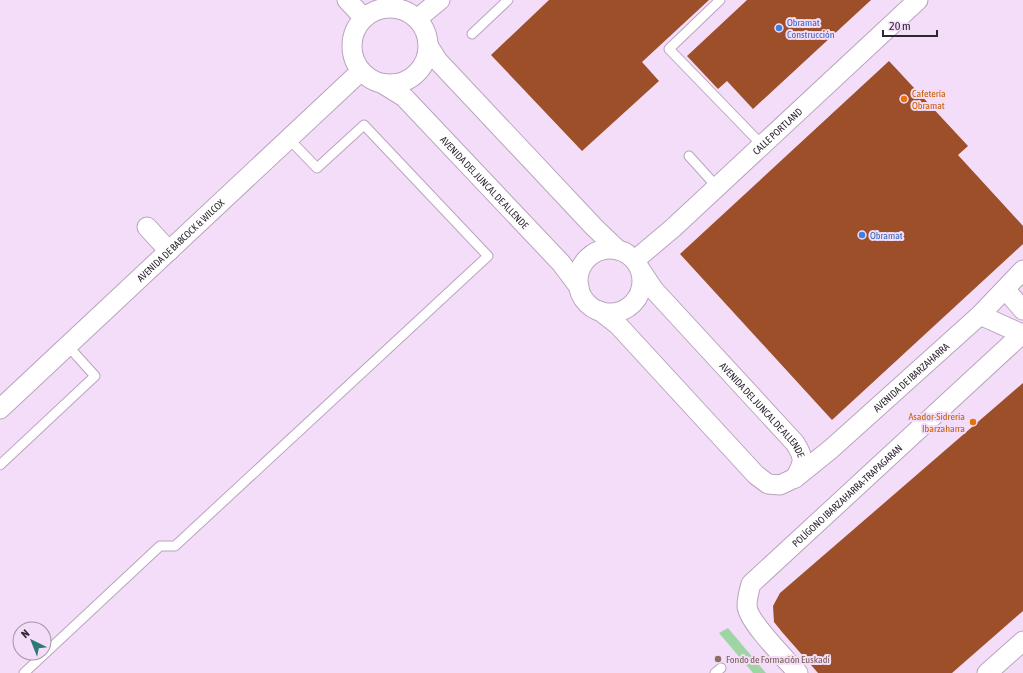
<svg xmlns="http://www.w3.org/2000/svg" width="1023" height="673" viewBox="0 0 1023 673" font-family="'Asap Condensed',sans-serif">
	<rect width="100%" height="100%" fill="#f4ddf8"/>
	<path fill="#9fd5a5" d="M728 628 766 673H753L719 633Z"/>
	<g fill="#9c4f28">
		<path d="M549 0H709L642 62 659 81 582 151 491 55Z"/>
		<path d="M747 0H871L753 109 727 81 718 89 687 56Z"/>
		<path d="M889 61 968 146 958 155 1023 226V244L832 420 680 254Z"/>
		<path d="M1023 383V611L952 673H818L782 632 774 622 773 606 780 593Z"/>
	</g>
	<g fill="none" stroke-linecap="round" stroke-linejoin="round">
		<g stroke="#b9a4be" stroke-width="11">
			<g id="lane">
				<path d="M720 0 669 49 762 145"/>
				<path d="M472 34 508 0"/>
				<path d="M689 156 717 187"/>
				<path d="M0 465 95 376 68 346"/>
				<path d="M24 673 160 546H175L488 256 364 125 317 168 289 139"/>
				<path d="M715 673 721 668"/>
			</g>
		</g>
		<g stroke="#b9a4be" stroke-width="21">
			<g id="street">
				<path d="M347 0 364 18"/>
				<circle cx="390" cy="46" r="38"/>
				<path d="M417 19 440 0"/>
				<path d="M429 47 438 61 594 227 618 250"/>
				<path id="s1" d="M383 84 404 97 561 263 579 287"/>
				<path d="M147 227 169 251"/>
				<circle cx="610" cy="281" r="32"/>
				<path id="s2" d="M635 260 673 228 918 0"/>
				<path id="s3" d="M640 269 654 290 795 443C805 459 804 462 795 478"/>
				<path d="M1005 289 1023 310"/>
				<path id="s4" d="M600 311 618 325 756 475 768 484 780 485 795 478 831 449 980 315 1023 270"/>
				<path d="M980 315 1022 334"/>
				<path id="s5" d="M0 409 361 71"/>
				<path id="s6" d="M798 673C786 659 748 622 747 606 747 598 749 591 751 584L1023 333"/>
				<path d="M987 673 1023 641"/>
			</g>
		</g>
		<use href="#lane" stroke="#fff" stroke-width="9"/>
		<use href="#street" stroke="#fff" stroke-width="19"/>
	</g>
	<g fill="#3f7fe0" stroke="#f4ddf8" stroke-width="1.5">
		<circle cx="779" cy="28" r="4"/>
		<circle cx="862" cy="235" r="4"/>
	</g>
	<g fill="#e8710a" stroke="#f4ddf8" stroke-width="1.5">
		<circle cx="904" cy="99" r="4"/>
		<circle cx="973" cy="422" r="4"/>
	</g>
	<circle fill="#8d6e63" stroke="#f4ddf8" stroke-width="1.5" cx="718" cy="659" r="4"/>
	<g text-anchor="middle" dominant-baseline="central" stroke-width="4" stroke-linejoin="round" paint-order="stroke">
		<g font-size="10" fill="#366cbe" stroke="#f4ddf8" text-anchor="start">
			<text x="787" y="22">Obramat<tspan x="787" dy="12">Construcción</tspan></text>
			<text x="870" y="235">Obramat</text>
		</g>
		<g font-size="10" fill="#c56008" stroke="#f4ddf8" text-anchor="start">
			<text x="912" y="93">Cafetería<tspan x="912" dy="12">Obramat</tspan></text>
			<text x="965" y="416" text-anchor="end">Asador-Sidreria<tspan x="965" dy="12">Ibarzaharra</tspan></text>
		</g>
		<g font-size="10" fill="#2e2630" stroke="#f4ddf8">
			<text stroke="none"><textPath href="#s2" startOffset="192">CALLE PORTLAND</textPath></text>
			<text stroke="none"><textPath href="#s1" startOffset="142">AVENIDA DEL JUNCAL DE ALLENDE</textPath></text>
			<text stroke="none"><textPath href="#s5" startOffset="247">AVENIDA DE BABCOCK &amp; WILCOX</textPath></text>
			<text stroke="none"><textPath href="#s4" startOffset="424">AVENIDA DE IBARZAHARRA</textPath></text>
			<text stroke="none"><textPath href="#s3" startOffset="187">AVENIDA DEL JUNCAL DE ALLENDE</textPath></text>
			<text stroke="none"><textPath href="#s6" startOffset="238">POLÍGONO IBARZAHARRA-TRAPAGARAN</textPath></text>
		</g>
		<g font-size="10" fill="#785e54" stroke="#f4ddf8" text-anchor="start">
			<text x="726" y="659">Fondo de Formación Euskadi</text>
		</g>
	</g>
	<g transform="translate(32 641) rotate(317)"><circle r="19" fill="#f4ddf8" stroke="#a594a8"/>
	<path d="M0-3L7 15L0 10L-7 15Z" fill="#2e7878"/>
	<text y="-6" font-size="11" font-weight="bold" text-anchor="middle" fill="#2e2630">N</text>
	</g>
	<path d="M883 30v6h54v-6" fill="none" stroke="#2e2630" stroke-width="2"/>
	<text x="889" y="30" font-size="12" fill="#2e2630" stroke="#f4ddf8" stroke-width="3" paint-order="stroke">20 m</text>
</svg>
